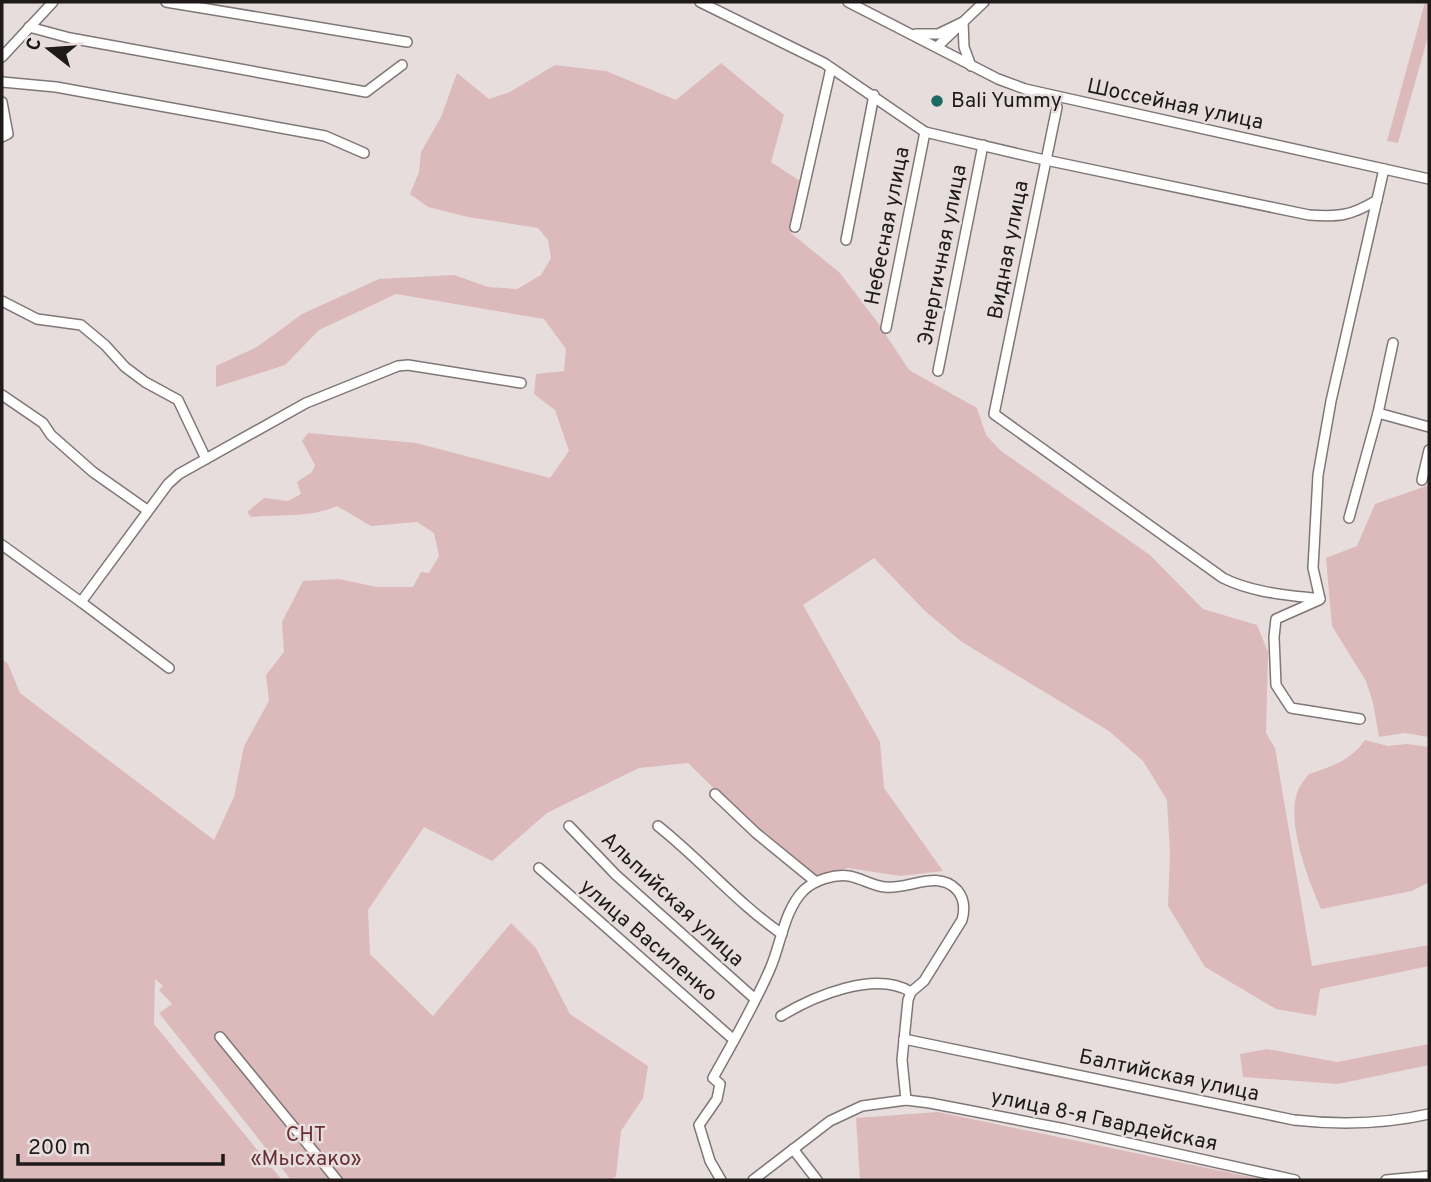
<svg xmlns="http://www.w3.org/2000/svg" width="1431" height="1182" viewBox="0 0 1431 1182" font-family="Overpass,sans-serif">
	<rect width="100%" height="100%" fill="#e7dddd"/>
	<g fill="#dcbabb">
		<path d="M1425 2H1429V33L1398 143 1387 141Z"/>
		<path d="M721 63 784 115 771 162 800 181 791 233 840 273 878 323 909 370 977 408 986 435 1001 451 1150 555 1203 609 1257 625 1268 652 1266 733 1275 748 1312 966 1429 945V966L1320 989 1316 1016 1276 1009 1205 967 1168 906 1170 854 1167 800 1143 761 1109 731 962 642 925 611 874 558 803 605 880 742 884 788 943 871 900 876 848 868 808 881 688 763 639 768 547 813 492 861 424 827 368 910 370 954 433 1016 511 923 536 948 570 1014 648 1066 643 1098 621 1131 616 1176 611 1180H291L159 1013 172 1004 159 990 163 986 155 979 154 1024 282 1180H2V659L8 664 20 693 214 840 234 797 244 746 269 701 266 675 284 652 282 622 303 581 339 579 377 587H413L421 572 429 573 439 556 434 533 417 522 371 526 337 506C310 518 281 514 251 517L247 512 264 498 288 501 301 494 297 482 312 472 315 465 302 441 308 433 416 443 550 478 569 451 555 410 534 394 536 374 564 371 566 349 544 319 396 294 319 330 285 365 216 387V366L257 347 302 314 379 279 454 275 488 287 517 289 541 275 551 258 548 240 538 228 468 217 428 207 410 194 419 172 421 152 441 117 457 73 489 99 510 92 555 65 606 71 676 100Z"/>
		<path d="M1429 485V737L1405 733 1379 737 1373 703 1366 681 1332 626 1326 558 1357 546 1375 504Z"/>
		<path d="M1365 740 1388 746 1407 744 1429 747V882L1412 891 1321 909C1308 879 1287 825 1297 793 1299 786 1305 779 1309 774 1333 766 1350 761 1365 740Z"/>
		<path d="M1429 1044V1065L1338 1084 1243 1077 1240 1054 1267 1049 1337 1062Z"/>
		<path d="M938 1112 1265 1180H860L856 1118Z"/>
	</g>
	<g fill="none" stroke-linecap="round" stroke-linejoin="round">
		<g stroke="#807676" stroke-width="12">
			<g id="minor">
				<path d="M166 2 407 42"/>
				<path d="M700 2 824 63 925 132 1036 158 1309 215C1339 217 1351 216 1377 200"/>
				<path d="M848 2 998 79 1025 89 1429 179"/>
				<path d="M29 27 70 38 366 92 402 65"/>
				<path d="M916 34H938L963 22 964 47 971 66"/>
				<path d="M937 47 984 2"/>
				<path d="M2 57 53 2"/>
				<path d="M2 82 56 87 325 136 364 153"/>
				<path d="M1050 95 1057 107 994 414 1223 578C1253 593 1288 595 1320 599"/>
				<path d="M2 102 8 134 2 137"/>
				<path d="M795 227 831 68"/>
				<path d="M846 240 874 95"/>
				<path d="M2 301 37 319 81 325 105 345 125 367 145 382 178 400 206 459"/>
				<path d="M886 328 925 132"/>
				<path d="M938 371 983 145"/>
				<path d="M2 395 43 423 51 435 93 472 147 510"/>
				<path d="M1378 413 1429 427"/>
				<path d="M1422 480 1429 450"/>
				<path d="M1349 518 1378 413 1393 343"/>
				<path d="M2 545 81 602 168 484 179 474 306 403 398 366 408 365 521 383"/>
				<path d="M1320 599 1313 568 1318 475 1331 401 1384 169"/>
				<path d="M1319 600 1276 619 1274 637 1276 685 1291 708 1360 719"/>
				<path d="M81 602 169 668"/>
				<path d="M715 794 756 833 816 882"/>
				<path d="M569 826 616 875 755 999"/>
				<path d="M658 826C701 860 737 903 782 934"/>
				<path d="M539 868 734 1040"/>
				<path d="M781 1016C814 996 875 970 911 992"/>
				<path d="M220 1037 337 1180"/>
				<path d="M904 1039 1294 1120C1339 1125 1385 1124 1429 1114"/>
				<path d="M793 1149 817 1180"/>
				<path d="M721 1180 710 1161 699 1125 717 1099 720 1084 713 1078C733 1042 754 1006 770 969 781 944 784 910 804 890 815 880 834 874 849 876 861 878 873 886 885 887 909 890 937 869 957 890 965 899 965 909 962 920L924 981 911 992 908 1000 902 1060 906 1100"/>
				<path d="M753 1180 830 1121 862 1106 906 1100 930 1103 1065 1129 1295 1180"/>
				<path d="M1386 1180 1429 1176"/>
			</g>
		</g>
		<use href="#minor" stroke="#fff" stroke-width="9"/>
	</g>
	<circle fill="#1d6963" stroke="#e7dddd" stroke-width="2.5" cx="937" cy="101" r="7"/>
	<g text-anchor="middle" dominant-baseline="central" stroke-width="5" stroke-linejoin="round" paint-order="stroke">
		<g font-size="21" fill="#1e1a1a" stroke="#e7dddd" text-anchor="start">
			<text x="951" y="101">Bali Yummy</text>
		</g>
		<g font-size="21" fill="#1e1a1a" stroke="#e7dddd">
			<text transform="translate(1175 105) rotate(12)">Шоссейная улица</text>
			<text transform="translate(888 226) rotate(-79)">Небесная улица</text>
			<text transform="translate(1009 250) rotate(-79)">Видная улица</text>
			<text transform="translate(943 255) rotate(-79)">Энергичная улица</text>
			<text transform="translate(672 900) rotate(43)">Альпийская улица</text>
			<text transform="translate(648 941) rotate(41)">улица Василенко</text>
			<text transform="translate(1169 1076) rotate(12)">Балтийская улица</text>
			<text transform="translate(1104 1121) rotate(12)">улица 8-я Гвардейская</text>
		</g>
		<g font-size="21" fill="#692f34" stroke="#e7dddd">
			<text x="306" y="1135">СНТ<tspan x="306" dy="24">«Мысхако»</tspan></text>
		</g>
	</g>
	<rect width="1431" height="1182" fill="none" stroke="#1e1a1a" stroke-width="7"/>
	<g transform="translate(49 49) rotate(287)" stroke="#e7dddd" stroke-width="5" paint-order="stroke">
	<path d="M0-5L12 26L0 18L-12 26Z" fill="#1e1a1a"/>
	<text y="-10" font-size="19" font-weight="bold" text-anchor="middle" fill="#1e1a1a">С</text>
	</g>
	<path d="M18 1154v10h205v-10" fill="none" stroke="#1e1a1a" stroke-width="3.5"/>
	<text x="28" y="1154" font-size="21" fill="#1e1a1a" stroke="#e7dddd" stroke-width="5" paint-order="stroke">200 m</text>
</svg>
